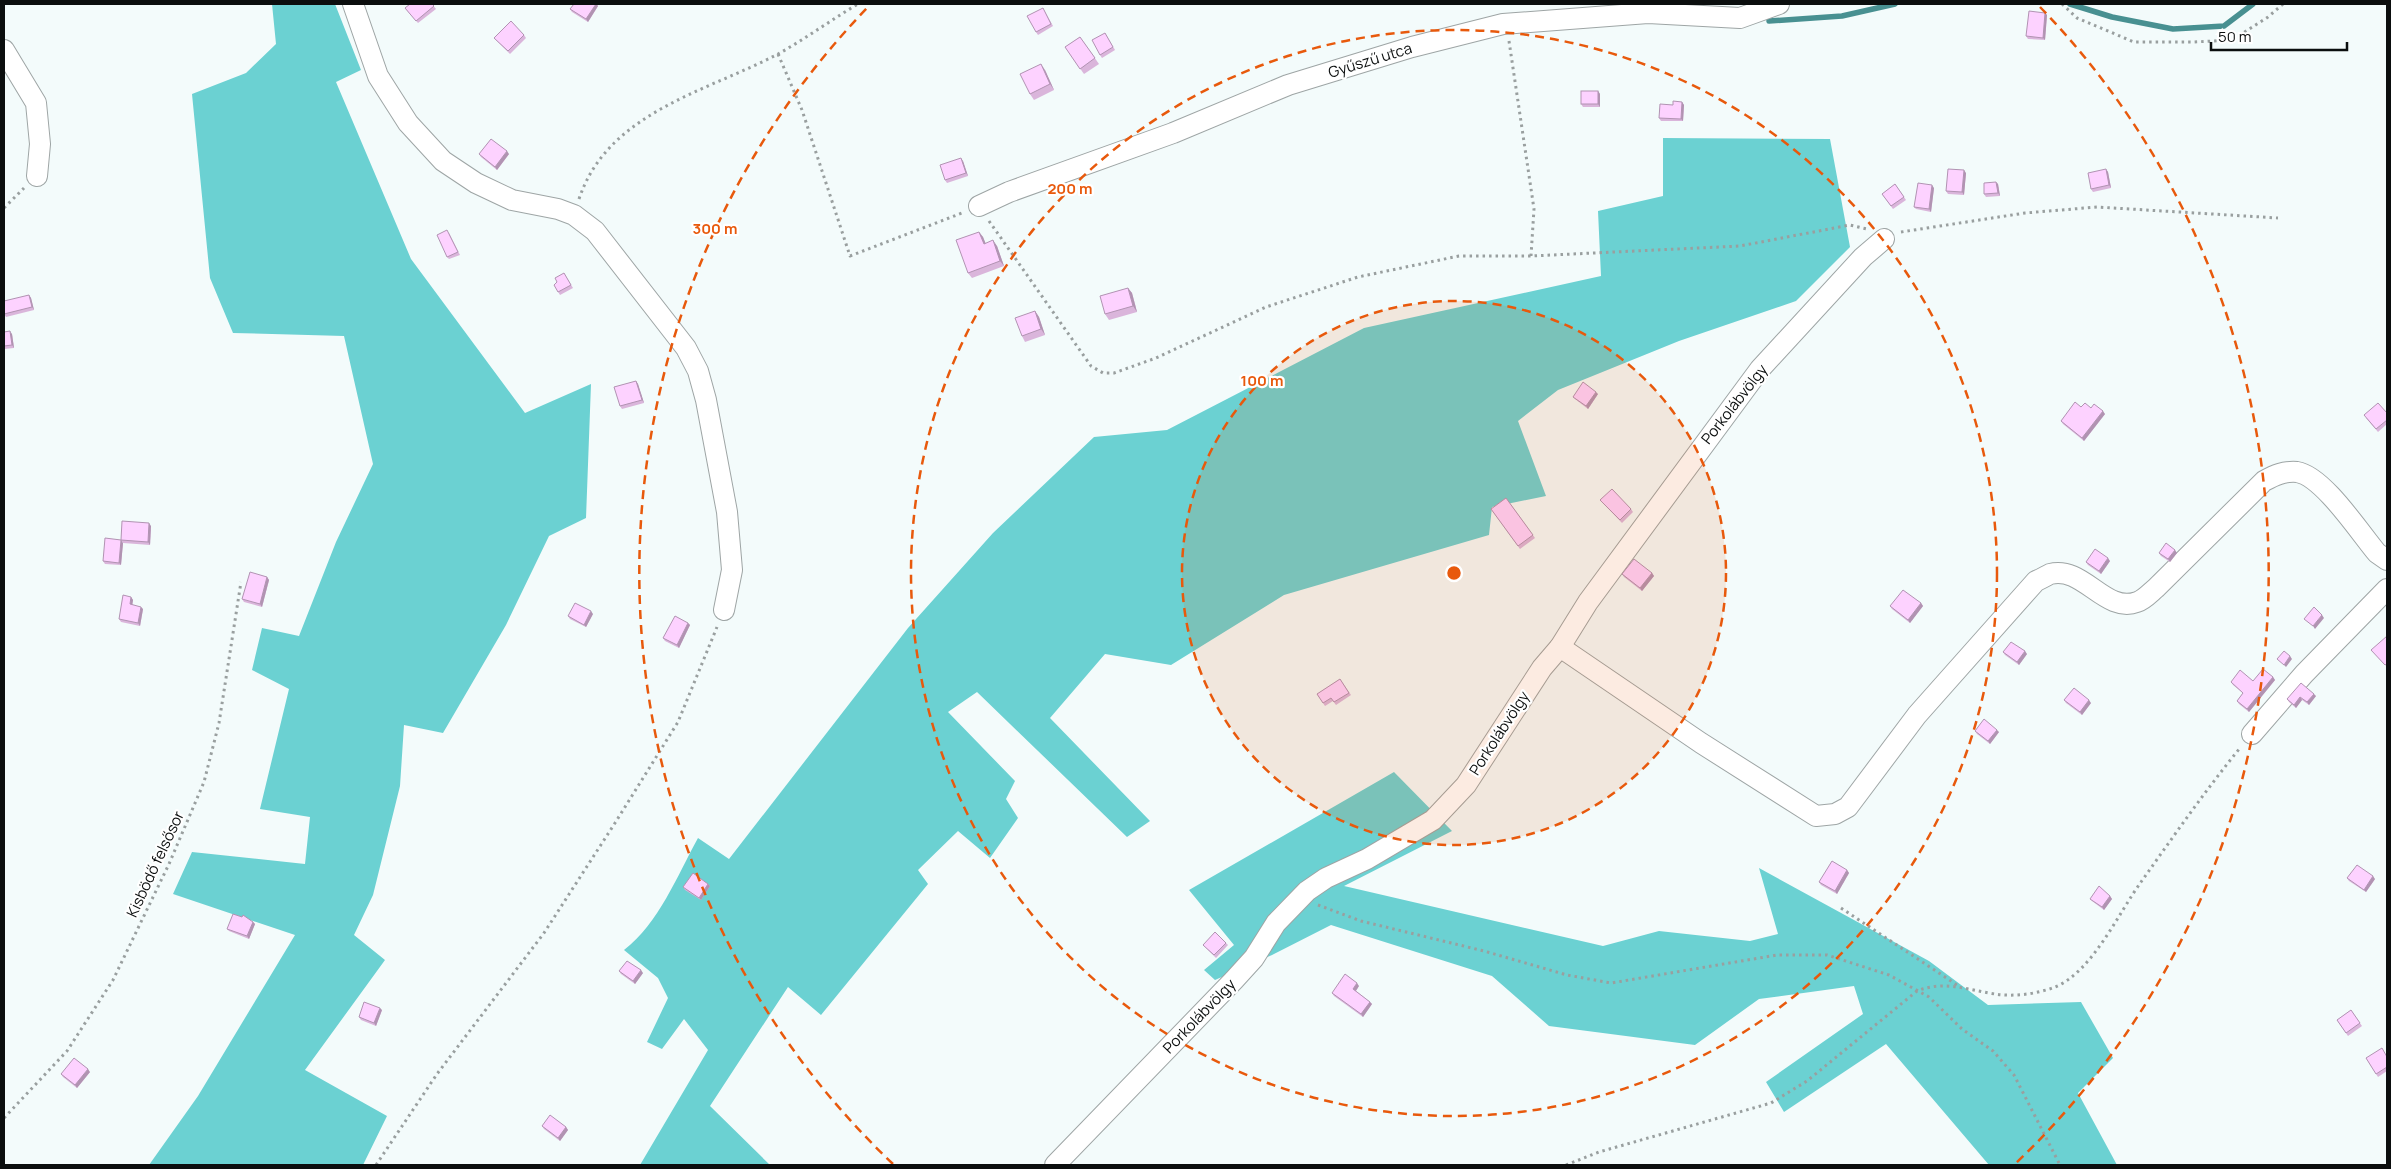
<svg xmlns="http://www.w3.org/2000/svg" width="2391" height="1169" viewBox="0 0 2391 1169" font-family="Manrope,sans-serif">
	<rect width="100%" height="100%" fill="#f3fbfb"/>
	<g fill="#6bd1d2">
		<path d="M272 4H335L361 70 336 82 411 259 525 413 591 384 586 518 549 536 506 625 443 733 404 725 400 786 373 895 354 935 385 960 305 1070 387 1116 363 1165H149L198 1096 295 935 173 894 192 852 305 864 310 817 260 809 289 689 252 670 262 628 299 636 336 542 373 464 344 336 233 333 210 278 192 94 246 73 276 44Z"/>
		<path d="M1663 138 1830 139 1850 247 1796 301 1679 341 1558 390 1518 421 1546 496 1492 507 1489 535 1284 595 1171 665 1105 654 1050 718 1150 821 1127 837 977 692 948 712 1015 781 1006 799 1018 818 990 858 958 831 918 870 928 884 821 1015 788 987 710 1106 770 1165H640L708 1050 684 1019 662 1049 647 1042 668 998 658 978 624 950C659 923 677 876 698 838L729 859 908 628 993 533 1094 437 1167 430 1364 328 1601 276 1598 211 1663 196Z"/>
		<path d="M1394 772 1452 831 1344 886 1603 946 1659 931 1750 941 1778 934 1759 868 1929 961 1988 1005 2081 1002 2113 1058 2078 1093 2117 1165H1989L1886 1044 1784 1112 1766 1082 1863 1014 1854 986 1759 999 1695 1045 1549 1026 1492 976 1331 925 1272 955 1215 980 1204 970 1234 945 1189 890Z"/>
	</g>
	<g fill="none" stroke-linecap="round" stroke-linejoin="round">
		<g stroke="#489091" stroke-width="5.5">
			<path d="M2070 4 2112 17 2173 29 2224 26 2253 4"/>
			<path d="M1769 21 1842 16 1895 4"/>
		</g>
		<g stroke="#9ea5a5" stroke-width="22">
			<g id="minor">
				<path d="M353 4 378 76 408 123 443 161 476 183 512 200 558 209 574 215 595 231 686 348 698 371 706 400 727 512 732 570 724 610"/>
				<path d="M4 50 36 103 40 144 37 176"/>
				<path d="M979 206 1009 192 1173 133 1288 85 1412 47 1503 24 1648 13 1740 18 1779 4"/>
				<path d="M1560 647 1701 743 1816 816 1835 814 1848 807 1917 715 2036 581C2041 579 2046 576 2050 574 2083 565 2105 614 2137 602 2144 600 2151 592 2156 588L2264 481C2275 475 2284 471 2297 472 2323 476 2360 533 2377 553L2387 560"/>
				<path d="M2252 734 2304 674 2387 589"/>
				<path d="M1055 1165 1234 980 1254 958 1276 923 1307 891 1326 878 1367 859 1433 820 1466 785 1542 668 1560 647 1588 602 1760 369 1863 257 1884 239"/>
			</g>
		</g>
		<g stroke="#999f9f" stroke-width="3" stroke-dasharray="2.5 4" stroke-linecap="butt">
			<path d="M2062 4 2077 18 2134 42H2194L2232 40 2268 17 2283 4"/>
			<path d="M1509 41 1534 209 1531 256"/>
			<path d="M778 54 802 110 850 256 962 213"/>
			<path d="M579 199C608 112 706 92 778 54 805 39 831 20 858 4"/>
			<path d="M4 208 24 188"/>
			<path d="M989 221 1091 366 1103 373H1114L1156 358 1266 307 1358 277 1459 256H1531L1740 246 1850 225 1867 229"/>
			<path d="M1901 232 2025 213 2097 207 2278 218"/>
			<path d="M1318 905 1361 921 1484 951 1567 975 1611 983 1777 955H1827L1889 975 1929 997 1962 1029 1993 1051 2014 1075 2060 1165"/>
			<path d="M1841 908 1960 987"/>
			<path d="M4 1118 67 1051 113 980 169 864 204 782 219 723 241 582"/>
			<path d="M376 1165 437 1074 544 933 615 823 678 722 717 627"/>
			<path d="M1566 1165 1599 1152 1771 1103 1807 1081 1917 991C1944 980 1968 990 1995 994 2014 997 2037 994 2055 987 2092 972 2118 914 2141 882 2173 837 2205 791 2240 748"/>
		</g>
		<use href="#minor" stroke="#fff" stroke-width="20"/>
	</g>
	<g fill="#dab5db">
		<path d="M432 4 436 9 418 23 405 8Z"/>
		<path d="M574 4H597L598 6 588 22 572 12 570 9Z"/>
		<path d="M1043 8 1053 26 1038 35 1036 32Z"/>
		<path d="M2045 13 2047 15 2045 40 2028 39 2026 36Z"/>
		<path d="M1105 33 1115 50 1102 58 1100 55Z"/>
		<path d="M524 35 526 38 510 54 494 38Z"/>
		<path d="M1080 37 1099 64 1084 74 1065 47Z"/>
		<path d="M1045 70 1054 90 1034 100 1030 94Z"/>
		<path d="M1598 91 1600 94V107H1583L1581 104Z"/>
		<path d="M1682 102 1684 105 1683 121H1661L1659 118 1673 105Z"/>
		<path d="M479 154H509L497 170 481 157Z"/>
		<path d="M963 161 968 176 947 183 945 180Z"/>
		<path d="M2106 169 2108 172 2111 188 2093 192 2091 189Z"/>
		<path d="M1966 173 1964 195 1948 194 1946 191Z"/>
		<path d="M1996 182 1998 184 2000 196 1986 197 1984 194Z"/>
		<path d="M1895 184 1906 200 1893 209 1882 194Z"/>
		<path d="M1934 188 1931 212 1916 209 1914 207Z"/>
		<path d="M979 232 983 237 985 243 997 246 1004 266 972 278 968 273Z"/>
		<path d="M449 233 460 255 449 259 447 257Z"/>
		<path d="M564 273 573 288 560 295 554 285 557 282Z"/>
		<path d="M1128 288 1132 293 1137 312 1109 320 1105 314Z"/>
		<path d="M29 295 31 298 34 310 6 317 4 314Z"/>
		<path d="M1035 311 1039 317 1045 335 1025 342 1022 336Z"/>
		<path d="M4 332 12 334 14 348 4 349Z"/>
		<path d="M636 381 638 384 644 403 622 409 620 406Z"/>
		<path d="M1598 394 1588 409 1575 399 1573 397Z"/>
		<path d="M2081 407 2091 408 2105 414 2084 441 2063 424 2061 421Z"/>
		<path d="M2387 413V424L2378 432 2366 418Z"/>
		<path d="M1506 498 1535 538 1520 549 1491 509Z"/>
		<path d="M1600 500 1631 509 1633 512 1622 523Z"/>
		<path d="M151 526 150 545 123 543 121 540Z"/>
		<path d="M123 543 121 565 105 564 103 561Z"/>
		<path d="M2159 553H2177L2170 562 2161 556Z"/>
		<path d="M2110 561 2101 574 2088 565 2086 562Z"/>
		<path d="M1652 573 1654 576 1642 591 1624 577 1622 574Z"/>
		<path d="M267 577 269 580 262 607 244 602 242 599Z"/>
		<path d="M131 597 133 600 132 605 143 609 140 626 121 622 119 619Z"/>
		<path d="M1921 603 1923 606 1910 623 1892 609 1890 606Z"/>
		<path d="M593 614 586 627 570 619 568 616Z"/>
		<path d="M688 623 690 625 679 648 665 641 663 638Z"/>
		<path d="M2003 652 2027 654 2019 665 2005 655Z"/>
		<path d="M2273 677 2275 680 2249 712 2239 704 2237 701 2243 693 2233 685 2231 682 2253 681Z"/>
		<path d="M1340 679 1351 695 1336 705 1333 701 1325 706 1317 694Z"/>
		<path d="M2316 696 2309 705 2302 700 2296 708 2289 702 2287 699Z"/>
		<path d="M2064 700 2091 703 2082 715 2066 703Z"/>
		<path d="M1975 731 1999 732 1990 744 1977 734Z"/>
		<path d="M1847 870 1849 873 1837 894 1821 885 1819 882Z"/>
		<path d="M2347 878 2375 879 2366 892 2349 881Z"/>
		<path d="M708 884 710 886 701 900 685 890 683 887Z"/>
		<path d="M2110 896 2112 899 2104 910 2092 901 2090 899Z"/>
		<path d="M253 922 255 924 249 939 229 931 227 929Z"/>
		<path d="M1226 943 1228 945 1216 958 1203 945Z"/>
		<path d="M619 971 643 973 635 984 621 974Z"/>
		<path d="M1359 986 1356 991 1370 1002 1372 1004 1363 1017 1334 996 1332 993Z"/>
		<path d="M382 1010 376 1026 361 1020 359 1017Z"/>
		<path d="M2351 1010 2362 1026 2348 1036 2337 1020Z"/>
		<path d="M2387 1056V1071L2378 1077 2366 1058Z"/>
		<path d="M90 1072 77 1088 63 1077 61 1074Z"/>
		<path d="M542 1126 566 1127 568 1130 560 1141 544 1129Z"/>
	</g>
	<g fill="#b193b2">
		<path d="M596 4 598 6 588 22 586 19Z"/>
		<path d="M2045 13 2047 15 2045 40 2043 38Z"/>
		<path d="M1041 64 1045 70 1054 90 1050 84Z"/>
		<path d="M1598 91 1600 94V107L1598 104Z"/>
		<path d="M1682 102 1684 105 1683 121 1681 119Z"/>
		<path d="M507 151 509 154 497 170 495 167Z"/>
		<path d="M961 158 963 161 968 176 966 173Z"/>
		<path d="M2106 169 2108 172 2111 188 2109 185Z"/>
		<path d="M1964 170 1966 173 1964 195 1962 192Z"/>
		<path d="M1996 182 1998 184 2000 196 1998 193Z"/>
		<path d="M1932 185 1934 188 1931 212 1929 209Z"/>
		<path d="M979 232 983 237 988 249 984 244Z"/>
		<path d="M993 240 997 246 1004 266 1000 261Z"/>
		<path d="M1128 288 1132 293 1137 312 1133 306Z"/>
		<path d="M29 295 31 298 34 310 32 307Z"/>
		<path d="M1035 311 1039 317 1045 335 1041 329Z"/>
		<path d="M10 331 12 334 14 348 12 345Z"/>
		<path d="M636 381 638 384 644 403 642 400Z"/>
		<path d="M1596 392 1598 394 1588 409 1586 406Z"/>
		<path d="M2103 411 2105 414 2084 441 2082 438Z"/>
		<path d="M149 523 151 526 150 545 148 542Z"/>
		<path d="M121 540 123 543 121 565 119 563Z"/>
		<path d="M2175 550 2177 553 2170 562 2168 559Z"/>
		<path d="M2108 558 2110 561 2101 574 2099 571Z"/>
		<path d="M1652 573 1654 576 1642 591 1640 588Z"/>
		<path d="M267 577 269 580 262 607 260 604Z"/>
		<path d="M131 597 133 600 132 607 130 604Z"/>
		<path d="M1921 603 1923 606 1910 623 1908 620Z"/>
		<path d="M141 607 143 609 140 626 138 623Z"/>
		<path d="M591 611 593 614 586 627 584 625Z"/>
		<path d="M2322 615 2324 618 2315 629 2313 626Z"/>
		<path d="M688 623 690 625 679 648 677 645Z"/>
		<path d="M2025 651 2027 654 2019 665 2017 662Z"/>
		<path d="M2290 656 2292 659 2286 667 2284 665Z"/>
		<path d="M2273 677 2275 680 2249 712 2247 709Z"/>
		<path d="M2314 694 2316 696 2309 705 2307 702Z"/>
		<path d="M2300 697 2302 700 2296 708 2294 705Z"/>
		<path d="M2089 700 2091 703 2082 715 2080 712Z"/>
		<path d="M1997 730 1999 732 1990 744 1988 741Z"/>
		<path d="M1847 870 1849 873 1837 894 1835 891Z"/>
		<path d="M2373 876 2375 879 2366 892 2364 890Z"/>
		<path d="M708 884 710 886 701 900 699 898Z"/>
		<path d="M2110 896 2112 899 2104 910 2102 907Z"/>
		<path d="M253 922 255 924 249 939 247 936Z"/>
		<path d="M641 970 643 973 635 984 633 981Z"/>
		<path d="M1357 983 1359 986 1355 992 1353 989Z"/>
		<path d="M1370 1002 1372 1004 1363 1017 1361 1014Z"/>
		<path d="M380 1008 382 1010 376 1026 374 1023Z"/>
		<path d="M88 1069 90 1072 77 1088 75 1085Z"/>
		<path d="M566 1127 568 1130 560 1141 558 1138Z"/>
	</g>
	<g fill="#fdd2ff" stroke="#b193b2">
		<path d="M410 4H432L434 6 416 21 405 8Z"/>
		<path d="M574 4H596L586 19 570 9Z"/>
		<path d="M1043 8 1051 24 1036 32 1027 16Z"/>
		<path d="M2029 11 2045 13 2043 38 2026 36Z"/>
		<path d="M511 21 524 35 508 51 494 38Z"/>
		<path d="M1105 33 1113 47 1100 55 1092 40Z"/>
		<path d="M1080 37 1095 58 1080 69 1065 47Z"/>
		<path d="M1041 64 1050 84 1030 94 1020 74Z"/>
		<rect x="1581" y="91" width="17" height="13"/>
		<path d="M1673 101 1682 102 1681 119 1659 118 1660 104 1673 105Z"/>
		<path d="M491 139 507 151 495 167 479 154Z"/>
		<path d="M961 158 966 173 945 180 940 165Z"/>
		<path d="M1948 169 1964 170 1962 192 1946 191Z"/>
		<path d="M2106 169 2109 185 2091 189 2088 173Z"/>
		<path d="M1996 182 1998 193 1984 194V183Z"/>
		<path d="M1918 183 1932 185 1929 209 1914 207Z"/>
		<path d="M1895 184 1904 197 1891 206 1882 194Z"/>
		<path d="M447 230 458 252 447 257 437 235Z"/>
		<path d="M979 232 984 244 993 240 1000 261 968 273 956 240Z"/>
		<path d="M564 273 571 285 558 292 554 285 557 282 555 278Z"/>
		<path d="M1128 288 1133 306 1105 314 1100 296Z"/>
		<path d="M29 295 32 307 4 314V301Z"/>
		<path d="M1035 311 1041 329 1022 336 1015 318Z"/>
		<path d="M10 331 12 345 4 346V332Z"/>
		<path d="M636 381 642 400 620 406 614 387Z"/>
		<path d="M1583 382 1596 392 1586 406 1573 397Z"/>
		<path d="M2075 402 2081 407 2085 403 2091 408 2094 404 2103 411 2082 438 2061 421Z"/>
		<path d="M2378 403 2387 413V420L2376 429 2364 415Z"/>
		<path d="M1612 489 1631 509 1620 520 1600 500Z"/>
		<path d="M1506 498 1533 535 1518 546 1491 509Z"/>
		<path d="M122 521 149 523 148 542 121 540Z"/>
		<path d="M105 538 121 540 119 563 103 561Z"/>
		<path d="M2166 543 2175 550 2168 559 2159 553Z"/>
		<path d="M2095 549 2108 558 2099 571 2086 562Z"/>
		<path d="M1634 559 1652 573 1640 588 1622 574Z"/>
		<path d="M250 572 267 577 260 604 242 599Z"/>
		<path d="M1903 590 1921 603 1908 620 1890 606Z"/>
		<path d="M123 595 131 597 130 604 141 607 138 623 119 619Z"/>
		<path d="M575 603 591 611 584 625 568 616Z"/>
		<path d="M2314 607 2322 615 2313 626 2304 619Z"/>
		<path d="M675 616 688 623 677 645 663 638Z"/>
		<path d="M2387 636V664L2385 665 2371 650Z"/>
		<path d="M2011 642 2025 651 2017 662 2003 652Z"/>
		<path d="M2284 651 2290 656 2284 665 2277 659Z"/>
		<path d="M2263 669 2273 677 2247 709 2237 701 2243 693 2231 682 2240 670 2253 681Z"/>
		<path d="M1340 679 1349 693 1334 702 1331 698 1323 703 1317 694Z"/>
		<path d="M2301 683 2314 694 2307 702 2300 697 2294 705 2287 699Z"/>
		<path d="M2074 688 2089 700 2080 712 2064 700Z"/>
		<path d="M1984 719 1997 730 1988 741 1975 731Z"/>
		<path d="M1832 861 1847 870 1835 891 1819 882Z"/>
		<path d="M2357 865 2373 876 2364 890 2347 878Z"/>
		<path d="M693 873 708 884 699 898 683 887Z"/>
		<path d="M2099 886 2110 896 2102 907 2090 899Z"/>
		<path d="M233 914 242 917 243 915 253 922 247 936 227 929Z"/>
		<path d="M1215 932 1226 943 1214 955 1203 945Z"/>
		<path d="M627 961 641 970 633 981 619 971Z"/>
		<path d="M1345 974 1357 983 1353 989 1370 1002 1361 1014 1332 993Z"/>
		<path d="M364 1002 380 1008 374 1023 359 1017Z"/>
		<path d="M2351 1010 2360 1023 2346 1033 2337 1020Z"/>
		<path d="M2382 1048 2387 1057V1067L2376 1074 2366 1058Z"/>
		<path d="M74 1058 88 1069 75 1085 61 1074Z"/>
		<path d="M550 1115 566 1127 558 1138 542 1126Z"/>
	</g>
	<circle cx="1454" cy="573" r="272" fill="#e8590c" fill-opacity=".12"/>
	<g fill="none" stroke="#e8590c" stroke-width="2.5" stroke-dasharray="9 6">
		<circle cx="1454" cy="573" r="272"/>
		<circle cx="1454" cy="573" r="543"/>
		<path d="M893 1164A815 815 0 0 1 868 7M2040 7A815 815 0 0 1 2015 1164"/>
	</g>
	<g text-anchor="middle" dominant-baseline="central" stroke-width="4.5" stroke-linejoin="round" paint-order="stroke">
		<g font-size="15" fill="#0b0e0e" stroke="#fff">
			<text transform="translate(1370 60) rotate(-17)">Gyűszű utca</text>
			<text transform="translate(1734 404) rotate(-52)">Porkolábvölgy</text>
			<text transform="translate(1499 733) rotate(-57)">Porkolábvölgy</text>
			<text transform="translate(155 864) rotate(-65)">Kisbödő felsősor</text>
			<text transform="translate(1199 1016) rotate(-46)">Porkolábvölgy</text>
		</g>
	</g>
	<circle cx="1454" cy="573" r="8" fill="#e8590c" stroke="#fff" stroke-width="2.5"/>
	<g font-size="15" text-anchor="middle" font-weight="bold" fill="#e8590c" stroke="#fff" stroke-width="4.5" stroke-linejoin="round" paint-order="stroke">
		<text x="1070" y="194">200 m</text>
		<text x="715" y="234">300 m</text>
		<text x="1262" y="386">100 m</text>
	</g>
	<rect width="2391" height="1169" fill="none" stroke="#0b0e0e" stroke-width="10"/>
	<path d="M2211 42v8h136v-8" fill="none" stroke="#0b0e0e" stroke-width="2.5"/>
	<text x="2218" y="42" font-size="15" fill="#0b0e0e" stroke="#ffffff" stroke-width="4" paint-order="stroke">50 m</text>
</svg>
